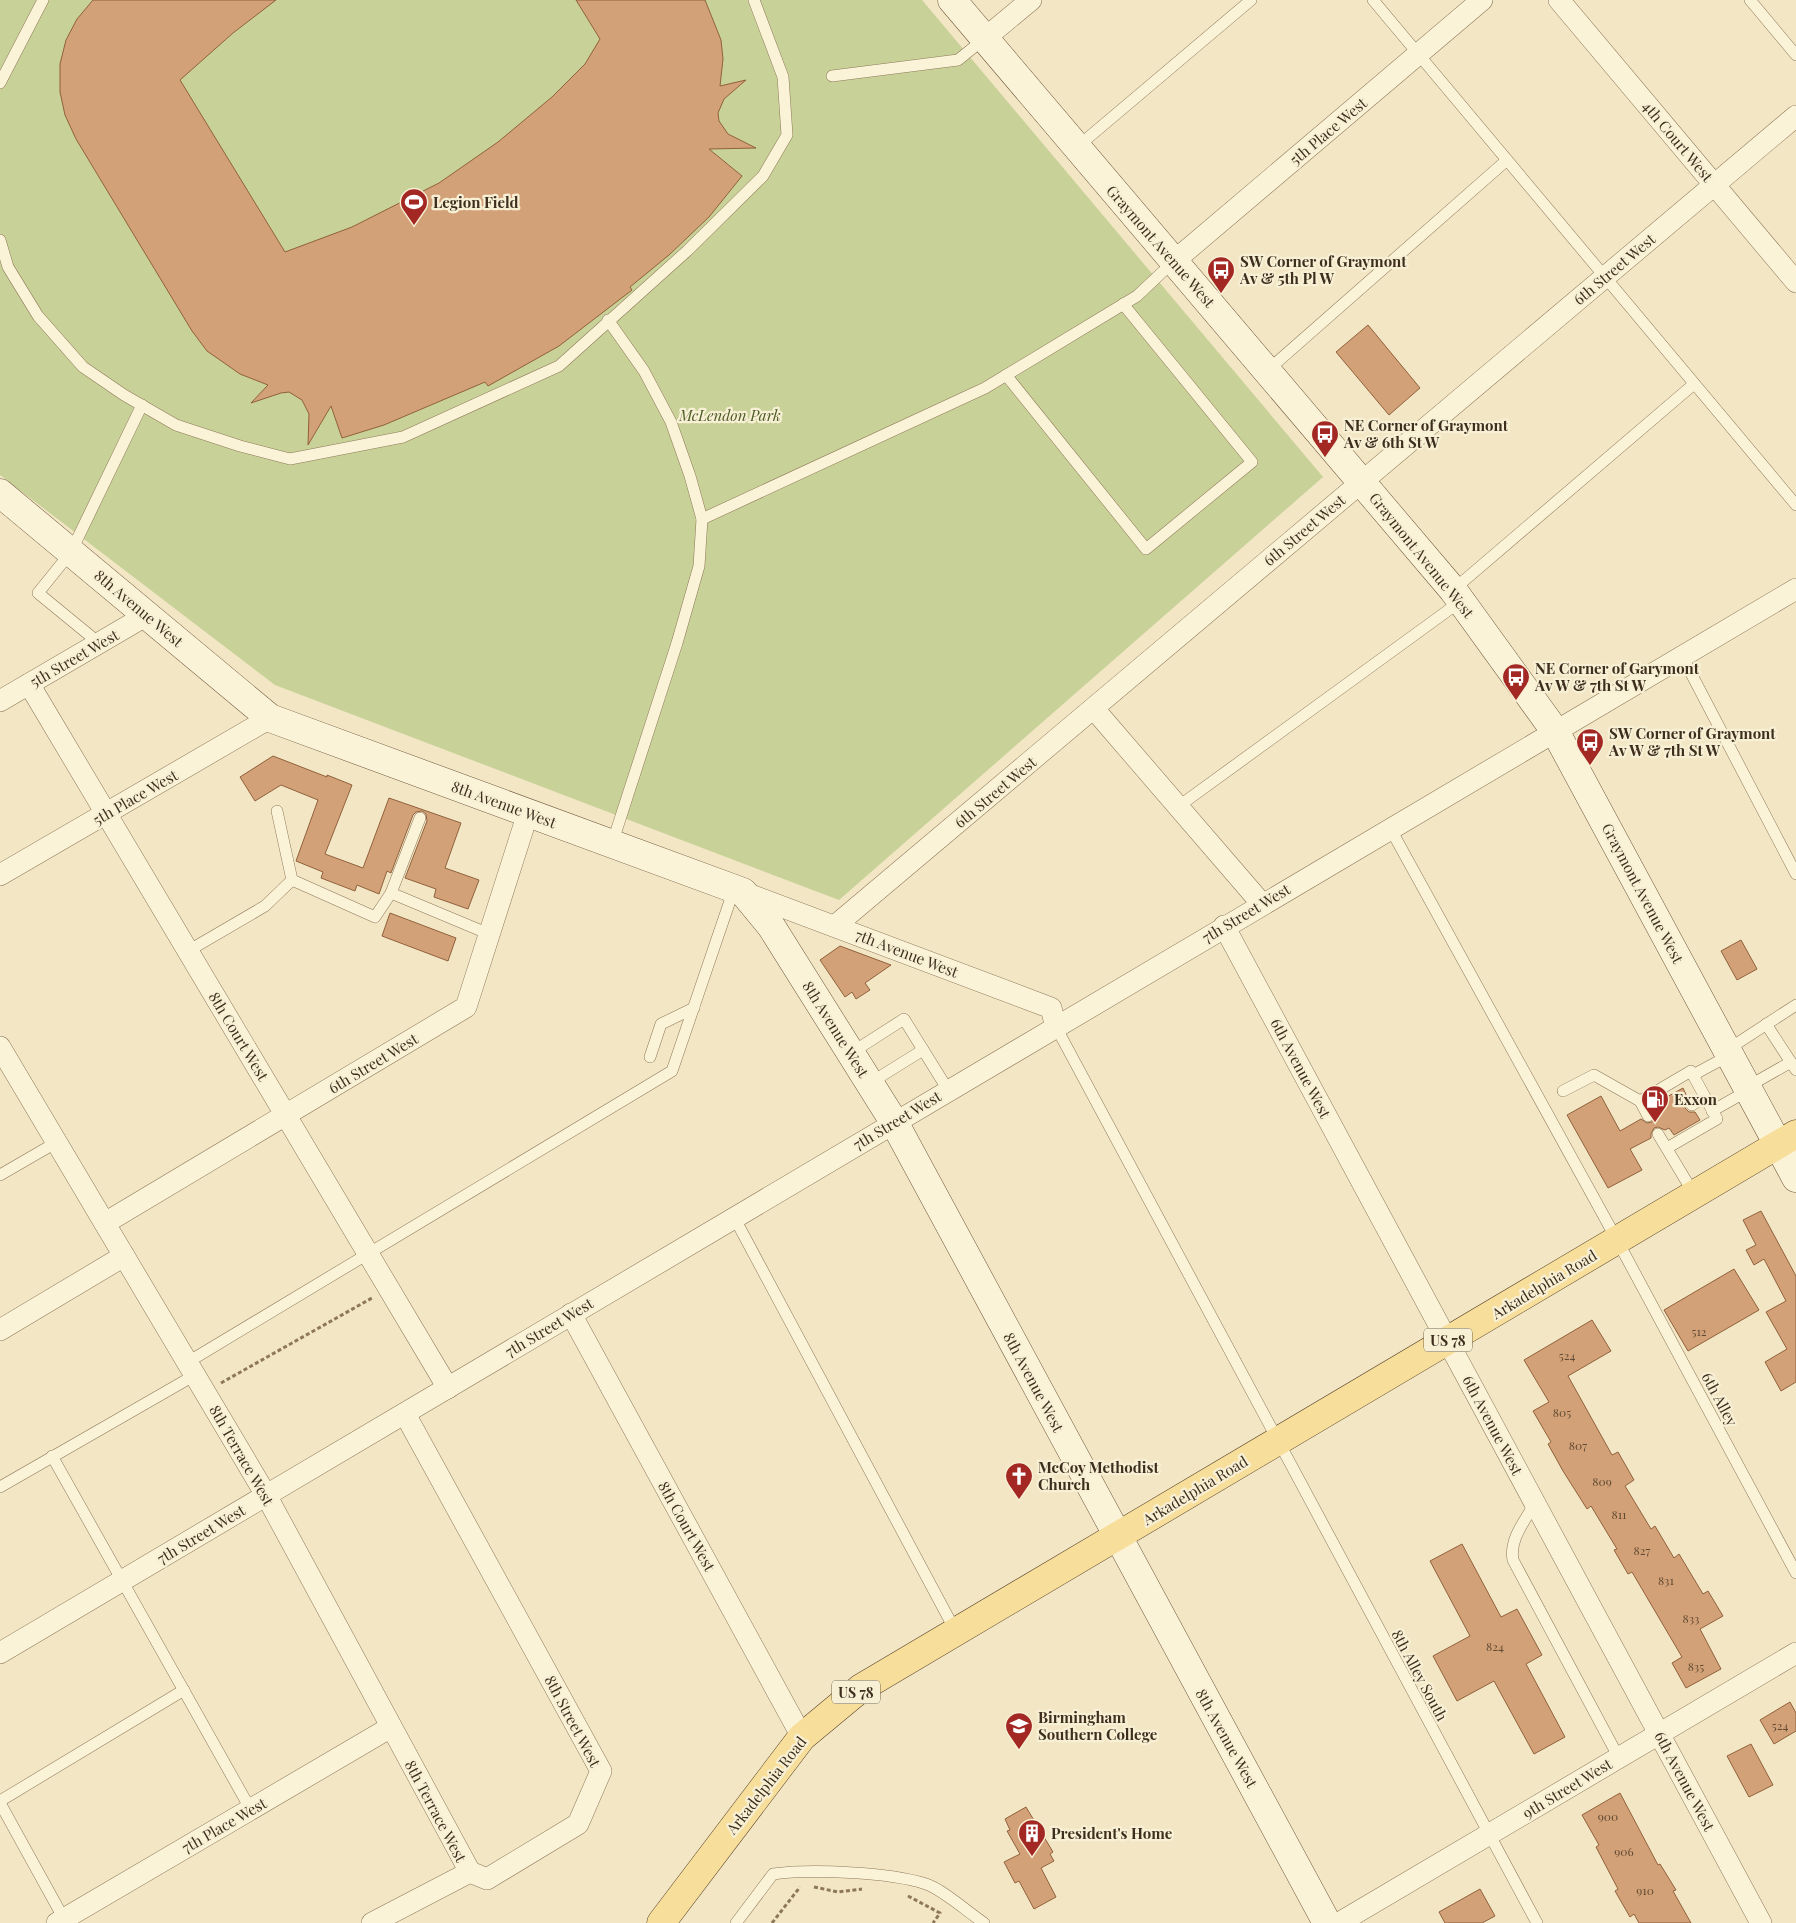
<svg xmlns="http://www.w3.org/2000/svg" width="1796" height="1923" viewBox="0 0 1796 1923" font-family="'Playfair Display',serif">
	<rect width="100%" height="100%" fill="#f2e6c4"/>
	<path fill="#c8d197" d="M0 0H922L1323 477 839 900 275 685 0 475Z"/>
	<g fill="#d3a177" stroke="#90613c">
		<path d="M93 0H276L233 33 180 80 285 252 352 227 439 183 498 142 552 97 585 64 600 39 576 0H705L721 40 723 59 720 86 746 80 724 99 718 113 719 121 728 134 756 148 709 149 742 176 709 217 669 255 630 287 632 290 559 346 488 386 485 382 384 425 342 438 331 406 308 445 309 414 302 400 289 392 281 393 251 403 268 385 240 374 207 351 192 331 76 139 65 115 60 92V64L66 40 77 19Z"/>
		<path d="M1368 325 1420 388 1389 415 1336 352Z"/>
		<path d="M273 756 327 777V775L352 785 325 854 363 868 389 798 461 823 445 868 479 880 468 909 434 897 436 889 405 878 427 821 426 814 422 811 416 812 413 815 391 873 387 871 379 894 357 885 355 891 321 878 323 872 296 861 318 800 281 785 255 801 240 777Z"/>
		<path d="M390 913 456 938 448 961 382 936Z"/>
		<path d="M1741 940 1757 969 1737 980 1721 951Z"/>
		<path d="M840 946 891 965 865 983 870 990 856 999 852 992 845 997 820 960Z"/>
		<path d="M1683 1088 1688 1099 1685 1102V1108L1689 1112H1695L1700 1120 1674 1135 1669 1128 1665 1130 1658 1127 1654 1128 1651 1134V1138L1630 1149 1642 1170 1608 1188 1567 1115 1601 1096 1620 1131 1641 1119 1647 1123 1652 1122 1655 1117 1654 1112 1660 1109 1656 1103Z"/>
		<path d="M1761 1211 1796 1276V1382L1781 1391 1765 1362 1787 1349 1766 1312 1786 1301 1764 1259 1754 1265 1746 1250 1756 1245 1743 1220Z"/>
		<path d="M1734 1269 1759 1310 1688 1351 1664 1310Z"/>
		<path d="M1592 1320 1611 1351 1568 1376 1612 1455 1618 1452 1634 1480 1625 1486 1651 1529 1655 1526 1674 1558 1679 1554 1703 1594 1708 1591 1723 1616 1700 1629 1721 1669 1686 1688 1672 1663 1682 1657 1632 1572 1628 1574 1614 1550 1617 1549 1591 1506 1587 1509 1563 1471 1548 1444 1551 1442 1533 1411 1549 1402 1524 1360Z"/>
		<path d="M1462 1544 1501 1617 1517 1609 1542 1655 1526 1664 1565 1737 1534 1754 1494 1681 1457 1701 1433 1656 1470 1636 1430 1561Z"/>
		<path d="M1790 1702 1796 1713V1731L1774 1744 1760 1720Z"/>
		<path d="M1751 1744 1773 1785 1749 1797 1727 1756Z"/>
		<path d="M1620 1793 1658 1865 1660 1864 1676 1890 1673 1891 1691 1923H1639L1634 1914 1630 1917 1615 1891 1618 1889 1596 1847 1599 1845 1582 1815Z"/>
		<path d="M1026 1807 1053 1852 1050 1854 1054 1861 1041 1868 1056 1897 1034 1909 1019 1881 1015 1883 1004 1862 1020 1854 1007 1831 1010 1830 1005 1819Z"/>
		<path d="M1480 1889 1495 1916 1482 1923H1445L1439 1912Z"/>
	</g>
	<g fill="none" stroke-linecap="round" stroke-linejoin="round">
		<g stroke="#8e7859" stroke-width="12">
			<g id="service">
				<path d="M1373 0 1796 505"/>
				<path d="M1750 0 1796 55"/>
				<path d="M832 76 958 60 984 39"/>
				<path d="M0 83 43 0"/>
				<path d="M1076 148 1251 0"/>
				<path d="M0 240 8 267 38 316 83 367 124 395 176 425 240 446 290 459 403 437 559 366 687 251 763 176 787 135 783 77 754 0"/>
				<path d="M608 320 644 371 671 422 690 476 702 519 699 566 677 643 612 844"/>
				<path d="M1268 370 1507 160"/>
				<path d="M1006 375 1146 549 1252 462 1123 304"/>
				<path d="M702 519 985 388 1137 296 1173 262"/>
				<path d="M1453 590 1694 384"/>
				<path d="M99 643 38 593 71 552 142 405"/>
				<path d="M1682 656 1796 874"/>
				<path d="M1179 806 1461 601"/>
				<path d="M277 811 292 880 375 917 391 893"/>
				<path d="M420 818 391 893 489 934"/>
				<path d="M1390 828 1617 1240 1796 1573"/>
				<path d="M188 951 265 906 292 880"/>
				<path d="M1766 1024 1796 1070"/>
				<path d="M1056 1027 1537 1923"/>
				<path d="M1727 1050 1796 1005"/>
				<path d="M851 1053 904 1019 948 1090"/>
				<path d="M650 1057 661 1024 694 1008"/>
				<path d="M870 1083 923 1050"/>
				<path d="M1747 1087 1791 1062"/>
				<path d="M1563 1091 1594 1075 1640 1101 1648 1116"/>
				<path d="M1640 1101 1691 1071 1693 1075 1730 1055"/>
				<path d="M1692 1105 1705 1097"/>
				<path d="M1712 1111 1749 1090"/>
				<path d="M1658 1134 1694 1194"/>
				<path d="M1667 1148 1717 1119 1693 1075"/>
				<path d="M0 1175 57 1142"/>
				<path d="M734 1217 956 1632"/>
				<path d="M188 1362 672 1071 734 889"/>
				<path d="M52 1456 251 1810"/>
				<path d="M0 1487 195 1375"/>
				<path d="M1535 1503C1525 1521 1509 1539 1513 1560L1619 1758"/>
				<path d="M0 1801 184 1690"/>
				<path d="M0 1803 64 1919"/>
				<path d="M736 1923 773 1874C811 1869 890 1872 926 1884 942 1889 969 1913 984 1923"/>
			</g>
		</g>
		<g stroke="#8e7859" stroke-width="22">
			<g id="minor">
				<path d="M1559 0 1796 282"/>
				<path d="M984 39 1031 0"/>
				<path d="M1173 262 1482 0"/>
				<path d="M29 684 448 1388"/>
				<path d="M0 701 147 615"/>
				<path d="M1094 709 1262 904"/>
				<path d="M0 875 270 718"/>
				<path d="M743 892 1051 1008 1056 1027"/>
				<path d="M836 925 1796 116"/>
				<path d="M1224 926 1761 1923"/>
				<path d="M0 1047 266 1495 470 1872"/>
				<path d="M105 1223 466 1007 528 813"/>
				<path d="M571 1314 802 1737"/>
				<path d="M0 1330 124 1256"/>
				<path d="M0 1653 1796 589"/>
				<path d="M57 1923 391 1727"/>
				<path d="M372 1923 470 1872 487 1879 578 1824 601 1771 405 1414"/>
				<path d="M1339 1923 1796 1653"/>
			</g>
		</g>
		<g stroke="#70583c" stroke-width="29">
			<g id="secondary">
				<path d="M952 0 1453 590 1555 731 1796 1178"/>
				<path d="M0 493 270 718 743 892 771 926 894 1122 1327 1923"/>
			</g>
		</g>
		<g stroke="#5c452d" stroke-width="29">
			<path id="primary" d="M661 1923 802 1737 861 1688 1796 1134"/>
		</g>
		<g stroke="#8e7859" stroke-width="3" stroke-dasharray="4 2.5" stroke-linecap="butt">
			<path d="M221 1383 372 1298"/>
			<path d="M814 1887 838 1892 862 1889"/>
			<path d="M908 1896 940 1913 933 1923"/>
			<path d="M772 1923 800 1887"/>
		</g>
		<use href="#service" stroke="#fbf3d8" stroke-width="11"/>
		<use href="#minor" stroke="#fbf3d8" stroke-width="21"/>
		<use href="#secondary" stroke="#fbf3d8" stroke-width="28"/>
		<use href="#primary" stroke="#f7de9a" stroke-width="28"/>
	</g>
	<defs>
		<g id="stadium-pin" transform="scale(1.4375)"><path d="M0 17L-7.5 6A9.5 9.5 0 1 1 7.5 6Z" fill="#a32823" stroke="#f8f0d5"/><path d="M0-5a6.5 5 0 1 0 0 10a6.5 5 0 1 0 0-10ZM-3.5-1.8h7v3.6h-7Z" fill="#fff"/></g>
		<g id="bus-pin" transform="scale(1.4375)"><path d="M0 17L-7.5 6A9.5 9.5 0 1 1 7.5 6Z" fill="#a32823" stroke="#f8f0d5"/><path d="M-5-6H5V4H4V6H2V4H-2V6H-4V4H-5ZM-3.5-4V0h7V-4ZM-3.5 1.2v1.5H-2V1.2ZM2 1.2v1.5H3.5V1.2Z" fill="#fff"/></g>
		<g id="fuel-pin" transform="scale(1.4375)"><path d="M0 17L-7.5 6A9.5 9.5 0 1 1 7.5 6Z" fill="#a32823" stroke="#f8f0d5"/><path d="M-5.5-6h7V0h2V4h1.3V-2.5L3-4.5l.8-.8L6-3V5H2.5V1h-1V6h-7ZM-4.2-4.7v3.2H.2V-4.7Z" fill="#fff"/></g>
		<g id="church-pin" transform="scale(1.4375)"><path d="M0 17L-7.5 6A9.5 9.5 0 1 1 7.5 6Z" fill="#a32823" stroke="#f8f0d5"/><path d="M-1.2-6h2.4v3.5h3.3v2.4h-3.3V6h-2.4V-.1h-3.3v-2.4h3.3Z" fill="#fff"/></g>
		<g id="university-pin" transform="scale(1.4375)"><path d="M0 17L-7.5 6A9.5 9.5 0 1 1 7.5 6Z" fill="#a32823" stroke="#f8f0d5"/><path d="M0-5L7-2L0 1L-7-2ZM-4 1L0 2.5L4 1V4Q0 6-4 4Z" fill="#fff"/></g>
		<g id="building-pin" transform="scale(1.4375)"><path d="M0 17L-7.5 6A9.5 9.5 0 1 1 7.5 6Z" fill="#a32823" stroke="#f8f0d5"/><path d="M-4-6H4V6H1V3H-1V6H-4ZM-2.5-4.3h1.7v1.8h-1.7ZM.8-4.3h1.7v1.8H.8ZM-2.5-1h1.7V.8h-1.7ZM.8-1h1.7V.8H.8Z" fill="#fff"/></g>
	</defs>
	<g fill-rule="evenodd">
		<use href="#stadium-pin" x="414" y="202"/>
		<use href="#bus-pin" x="1221" y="270"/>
		<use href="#bus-pin" x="1325" y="434"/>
		<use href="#bus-pin" x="1516" y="677"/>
		<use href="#bus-pin" x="1590" y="742"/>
		<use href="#fuel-pin" x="1655" y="1099"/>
		<use href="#church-pin" x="1019" y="1476"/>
		<use href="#university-pin" x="1019" y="1726"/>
		<use href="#building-pin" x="1032" y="1833"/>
	</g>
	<g text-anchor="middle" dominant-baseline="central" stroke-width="4.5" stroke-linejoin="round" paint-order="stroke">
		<g font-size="12" fill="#624b34">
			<text x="1699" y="1331">512</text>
			<text x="1567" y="1355">524</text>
			<text x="1562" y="1412">805</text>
			<text x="1578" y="1445">807</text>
			<text x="1602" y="1481">809</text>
			<text x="1619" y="1514">811</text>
			<text x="1642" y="1550">827</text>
			<text x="1666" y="1580">831</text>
			<text x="1691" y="1618">833</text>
			<text x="1495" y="1646">824</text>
			<text x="1696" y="1666">835</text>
			<text x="1780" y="1725">524</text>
			<text x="1608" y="1816">900</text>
			<text x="1624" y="1851">906</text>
			<text x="1645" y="1890">910</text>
		</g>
		<g fill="#f8f0d5" stroke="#756855" stroke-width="1">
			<rect x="1424" y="1328.5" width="48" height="23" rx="4"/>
			<rect x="832" y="1680.5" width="48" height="23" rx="4"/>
		</g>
		<g font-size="14" font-weight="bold" fill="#3d2e1e">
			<text x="1448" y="1340">US 78</text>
			<text x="856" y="1692">US 78</text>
		</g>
		<g font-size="15" fill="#3d2e1e" stroke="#f8f0d5">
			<text transform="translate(1328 131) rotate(-40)">5th Place West</text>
			<text transform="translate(1678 141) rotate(50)">4th Court West</text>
			<text transform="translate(1161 246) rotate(49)">Graymont Avenue West</text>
			<text transform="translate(1614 269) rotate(-40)">6th Street West</text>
			<text transform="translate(1304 530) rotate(-40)">6th Street West</text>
			<text transform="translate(1422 555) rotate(51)">Graymont Avenue West</text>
			<text transform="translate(139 608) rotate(40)">8th Avenue West</text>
			<text transform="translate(74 658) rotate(-30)">5th Street West</text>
			<text transform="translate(995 792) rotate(-40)">6th Street West</text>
			<text transform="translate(135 797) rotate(-30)">5th Place West</text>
			<text transform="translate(504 804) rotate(20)">8th Avenue West</text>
			<text transform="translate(1643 893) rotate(62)">Graymont Avenue West</text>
			<text transform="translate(1246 913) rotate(-31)">7th Street West</text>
			<text transform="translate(907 953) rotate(21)">7th Avenue West</text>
			<text transform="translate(836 1029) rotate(58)">8th Avenue West</text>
			<text transform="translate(239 1036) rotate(59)">8th Court West</text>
			<text transform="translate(373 1063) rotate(-31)">6th Street West</text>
			<text transform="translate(1301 1068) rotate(62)">6th Avenue West</text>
			<text transform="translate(897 1120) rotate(-31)">7th Street West</text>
			<text transform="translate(1544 1284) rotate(-31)">Arkadelphia Road</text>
			<text transform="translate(549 1327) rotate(-31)">7th Street West</text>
			<text transform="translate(1034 1382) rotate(62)">8th Avenue West</text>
			<text transform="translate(1720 1399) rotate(62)">6th Alley</text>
			<text transform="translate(1493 1425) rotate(62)">6th Avenue West</text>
			<text transform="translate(242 1455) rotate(60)">8th Terrace West</text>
			<text transform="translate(1195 1490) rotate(-31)">Arkadelphia Road</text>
			<text transform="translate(687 1526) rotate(61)">8th Court West</text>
			<text transform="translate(201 1534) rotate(-31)">7th Street West</text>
			<text transform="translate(1420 1675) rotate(62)">8th Alley South</text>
			<text transform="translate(573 1721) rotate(62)">8th Street West</text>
			<text transform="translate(1227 1738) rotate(61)">8th Avenue West</text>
			<text transform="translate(1685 1781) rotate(62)">6th Avenue West</text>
			<text transform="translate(766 1785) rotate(-52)">Arkadelphia Road</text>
			<text transform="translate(1567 1788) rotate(-31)">9th Street West</text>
			<text transform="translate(436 1811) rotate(62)">8th Terrace West</text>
			<text transform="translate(224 1825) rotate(-30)">7th Place West</text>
		</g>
		<g font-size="15" font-weight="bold" fill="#3d2e1e" stroke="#f8f0d5" text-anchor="start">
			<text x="433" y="202">Legion Field</text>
			<text x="1240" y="261">SW Corner of Graymont<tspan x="1240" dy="17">Av &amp; 5th Pl W</tspan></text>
			<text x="1344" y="425">NE Corner of Graymont<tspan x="1344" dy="17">Av &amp; 6th St W</tspan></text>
			<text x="1535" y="668">NE Corner of Garymont<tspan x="1535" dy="17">Av W &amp; 7th St W</tspan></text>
			<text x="1609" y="733">SW Corner of Graymont<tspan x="1609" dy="17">Av W &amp; 7th St W</tspan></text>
			<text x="1674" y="1099">Exxon</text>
			<text x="1038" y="1467">McCoy Methodist<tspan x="1038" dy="17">Church</tspan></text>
			<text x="1038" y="1717">Birmingham<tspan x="1038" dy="17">Southern College</tspan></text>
			<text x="1051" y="1833">President's Home</text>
		</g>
		<g font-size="15" font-style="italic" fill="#4b5b23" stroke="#f8f0d5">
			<text x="730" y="415">McLendon Park</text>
		</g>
	</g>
</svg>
